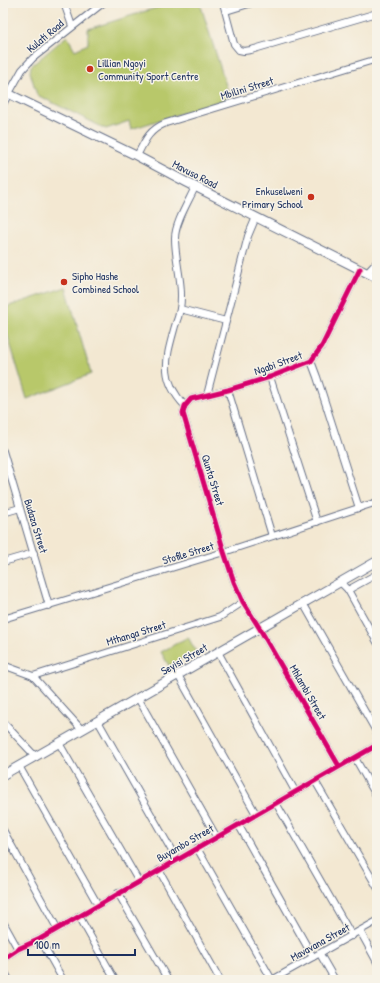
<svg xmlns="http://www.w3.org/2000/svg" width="380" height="983" viewBox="0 0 380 983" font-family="'Patrick Hand',sans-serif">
	<rect width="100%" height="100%" fill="#f7f3e8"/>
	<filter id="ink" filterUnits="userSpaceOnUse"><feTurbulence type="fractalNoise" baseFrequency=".025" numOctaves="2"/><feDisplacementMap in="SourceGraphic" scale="8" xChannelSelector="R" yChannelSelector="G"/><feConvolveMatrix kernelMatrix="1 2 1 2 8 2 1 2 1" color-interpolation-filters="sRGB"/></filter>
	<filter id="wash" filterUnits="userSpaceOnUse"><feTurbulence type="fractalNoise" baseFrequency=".012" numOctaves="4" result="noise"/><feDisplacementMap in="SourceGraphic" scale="16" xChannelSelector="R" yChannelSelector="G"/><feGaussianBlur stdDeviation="0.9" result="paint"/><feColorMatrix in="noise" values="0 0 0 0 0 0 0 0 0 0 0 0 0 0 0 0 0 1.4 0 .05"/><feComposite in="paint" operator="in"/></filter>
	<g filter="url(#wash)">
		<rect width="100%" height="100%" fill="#f3e8d2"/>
		<g fill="#b8c86a" stroke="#6a7c64">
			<path d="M172 3H200L230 98 131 129 129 121 106 129 37 95 30 72 31 66 67 36 75 50 88 44V29Z"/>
			<path d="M66 287 91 374 27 399 3 320V308Z"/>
			<path d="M188 637 196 652 169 666 161 652Z"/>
		</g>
	</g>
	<g filter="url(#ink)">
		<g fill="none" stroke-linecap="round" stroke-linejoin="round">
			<g stroke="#677087" stroke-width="8">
				<g id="minor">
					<path d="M64 3 72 26"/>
					<path d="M223 3 234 44 239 50 244 51 251 50 377 13"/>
					<path d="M226 11 252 3"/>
					<path d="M3 104 22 70 33 58 103 3"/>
					<path d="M137 156C145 140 149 130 166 123L377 59"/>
					<path d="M367 273 377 262"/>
					<path d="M180 309 226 321"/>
					<path d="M311 361 317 377 359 508"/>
					<path d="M270 377 317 522"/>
					<path d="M228 390 272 536"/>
					<path d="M207 395 248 236 256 217"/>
					<path d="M185 406C159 378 166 359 175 326 177 321 179 315 180 309 184 285 175 262 175 238 175 223 189 201 195 187"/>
					<path d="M3 451 49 606"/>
					<path d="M3 513 20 508"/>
					<path d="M3 562 34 553"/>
					<path d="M340 582 348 590 377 642"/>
					<path d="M348 590 377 574"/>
					<path d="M303 603 377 733"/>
					<path d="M3 619 224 552 377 502"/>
					<path d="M218 652 295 791"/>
					<path d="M3 665 33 676 82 730"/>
					<path d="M178 675 256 814"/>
					<path d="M33 676 220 617 243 602"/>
					<path d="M138 698 216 836"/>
					<path d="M98 721 177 860"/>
					<path d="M3 722 36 757"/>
					<path d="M59 743 139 882"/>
					<path d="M355 758 377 797"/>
					<path d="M19 766 98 905"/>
					<path d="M339 766 260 629 243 602 234 582 224 552 183 413 185 406 191 399 228 390 270 377 311 361 322 346 360 269"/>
					<path d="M315 781 377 887"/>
					<path d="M276 803 352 936"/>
					<path d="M238 824 313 957"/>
					<path d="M3 830 57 928"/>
					<path d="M197 848 272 980"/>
					<path d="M159 870 220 980"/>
					<path d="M118 893 168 980"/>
					<path d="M79 916 115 980"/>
					<path d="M3 922 18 949"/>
					<path d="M360 931 377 962"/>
					<path d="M40 939 63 980"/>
					<path d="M320 954 335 980"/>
					<path d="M3 959 18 949 40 939 377 745"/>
					<path d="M3 969 9 980"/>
					<path d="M272 980 377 921"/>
				</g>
			</g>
			<g stroke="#677087" stroke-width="10">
				<g id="tertiary">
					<path d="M3 91 137 156 186 182 377 278"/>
					<path d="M3 775 377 561"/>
				</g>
			</g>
			<use href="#minor" stroke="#fff" stroke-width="6"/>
			<use href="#tertiary" stroke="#fff" stroke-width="8"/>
			<g stroke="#f7f3e8" stroke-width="8">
				<g id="cycleway">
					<path d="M339 766 260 629 243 602 234 582 224 552 183 413 185 406 191 399 228 390 270 377 311 361 322 346 360 269"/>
					<path d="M3 959 18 949 40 939 377 745"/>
				</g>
			</g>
			<use href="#cycleway" stroke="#d6006c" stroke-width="5"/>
		</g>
	</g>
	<g fill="#c8321e" stroke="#f7f3e8" stroke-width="1.5">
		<circle cx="90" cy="69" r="4"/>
		<circle cx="311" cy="197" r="4"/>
		<circle cx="64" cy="282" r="4"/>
	</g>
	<g text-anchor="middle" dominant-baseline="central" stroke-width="3" stroke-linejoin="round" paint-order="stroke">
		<g font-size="11" fill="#1b2f5e" stroke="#f7f3e8">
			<text transform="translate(45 36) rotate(-40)">Kulati Road</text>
			<text transform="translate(247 88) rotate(-17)">Mbilini Street</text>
			<text transform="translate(195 174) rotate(27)">Mavuso Road</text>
			<text transform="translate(278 363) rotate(-20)">Ngabi Street</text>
			<text transform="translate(213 480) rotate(73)">Qunta Street</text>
			<text transform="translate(36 526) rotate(73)">Budaza Street</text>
			<text transform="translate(188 553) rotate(-17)">Stofile Street</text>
			<text transform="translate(136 633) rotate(-17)">Mthanga Street</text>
			<text transform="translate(184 659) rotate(-30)">Seyisi Street</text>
			<text transform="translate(308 692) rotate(60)">Mhlambi Street</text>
			<text transform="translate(185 843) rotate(-30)">Buyambo Street</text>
			<text transform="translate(320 942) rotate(-29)">Mavavana Street</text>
		</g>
		<g font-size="11" fill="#1b2f5e" stroke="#f7f3e8" text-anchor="start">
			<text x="98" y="63">Lillian Ngoyi<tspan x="98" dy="13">Community Sport Centre</tspan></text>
			<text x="303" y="191" text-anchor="end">Enkuselweni<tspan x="303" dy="13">Primary School</tspan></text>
			<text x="72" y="276">Sipho Hashe<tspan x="72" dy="13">Combined School</tspan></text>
		</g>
	</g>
	<rect width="380" height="983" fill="none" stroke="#f7f3e8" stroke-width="16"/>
	<path d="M28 949v6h107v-6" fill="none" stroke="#1b2f5e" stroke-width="2"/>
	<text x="34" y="949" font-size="12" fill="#1b2f5e" stroke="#f7f3e8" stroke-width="3" paint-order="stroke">100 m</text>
</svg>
